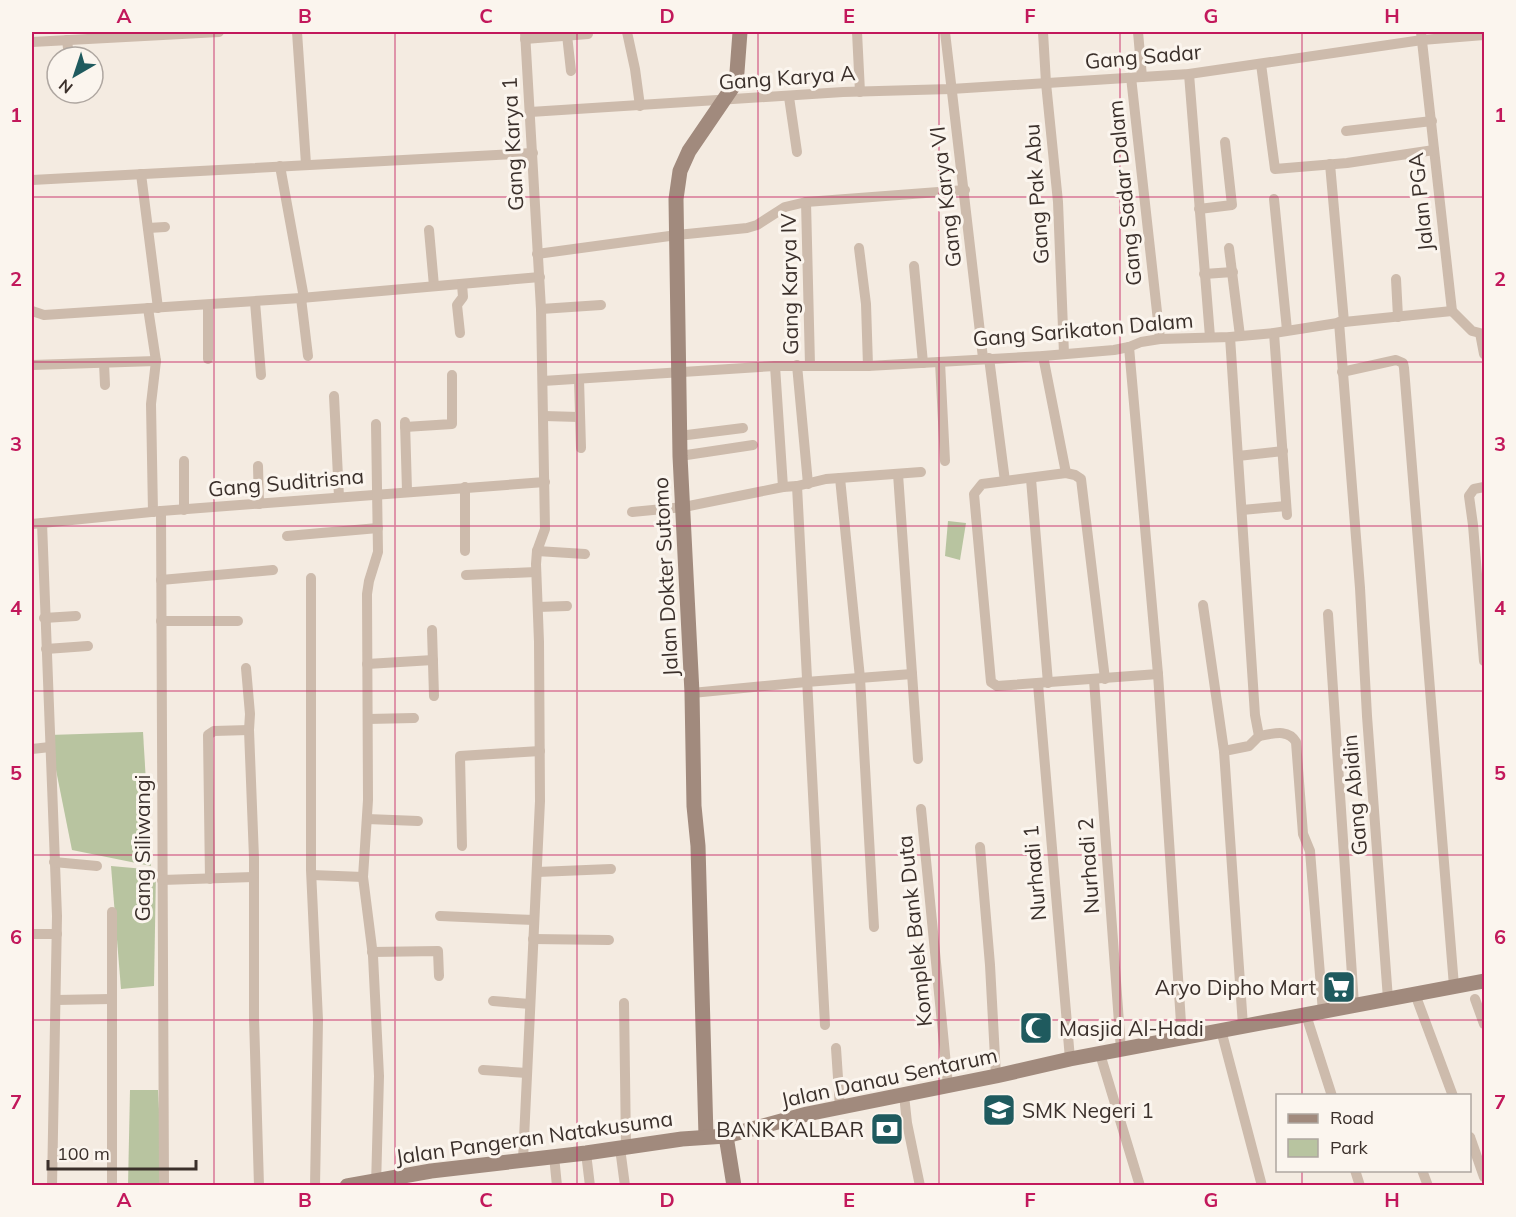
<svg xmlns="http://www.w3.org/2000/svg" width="1516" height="1217" viewBox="0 0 1516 1217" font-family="Mulish,sans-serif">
	<rect width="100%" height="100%" fill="#f4ebe1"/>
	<g fill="#b8c4a0">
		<path d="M948 521 966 523 960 560 945 556Z"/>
		<path d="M143 732 151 866 72 850 49 735Z"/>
		<path d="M111 866 156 870 154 986 121 989Z"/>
		<path d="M130 1090H158L163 1185 128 1186Z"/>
	</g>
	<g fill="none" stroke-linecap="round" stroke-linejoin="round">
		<g stroke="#cdbbac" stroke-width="10">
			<path d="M297 32 306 164"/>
			<path d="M627 32 635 69 640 106"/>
			<path d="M857 32 860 92"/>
			<path d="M945 32 983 358"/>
			<path d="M1043 32 1046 83 1058 202 1064 354"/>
			<path d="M1138 32 1142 77"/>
			<path d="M1421 32 1452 311 1472 331 1480 333 1484 354"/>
			<path d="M567 35 571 71"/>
			<path d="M525 39 588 34"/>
			<path d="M67 40 69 57"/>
			<path d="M32 42 219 32"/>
			<path d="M1261 64 1275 169 1347 163 1434 150"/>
			<path d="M1189 74 1210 337"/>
			<path d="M1131 77 1160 339"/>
			<path d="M789 97 797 152"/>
			<path d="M530 112 843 92 951 89 1189 74 1422 40 1484 35"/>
			<path d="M1346 131 1432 121"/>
			<path d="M1330 164 1344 322"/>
			<path d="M280 166 304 298"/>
			<path d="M141 174 158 308"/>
			<path d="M32 180 533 153"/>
			<path d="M1274 199 1287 330"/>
			<path d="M806 202 810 365"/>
			<path d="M1199 209 1232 205 1225 142"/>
			<path d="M148 228 165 227"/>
			<path d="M429 230 434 286"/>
			<path d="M859 248 866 304 868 366"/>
			<path d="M1229 248 1240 336"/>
			<path d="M537 254 677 235 747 228 757 225 785 207 806 202 965 190"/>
			<path d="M914 266 923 363"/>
			<path d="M1204 274 1233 272"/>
			<path d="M1396 279 1398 317"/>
			<path d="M301 298 308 356"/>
			<path d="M255 302 261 375"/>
			<path d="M208 305V359"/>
			<path d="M148 308 156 361 151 404 153 512"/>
			<path d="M541 309 601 305"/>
			<path d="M32 311 44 315 301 298 540 277"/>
			<path d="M1339 322 1360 588 1367 716 1388 999"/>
			<path d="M460 333 457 305 463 297 462 284"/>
			<path d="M1274 333 1287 515"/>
			<path d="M1230 337 1255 715 1259 736 1249 746 1224 751 1243 1026"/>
			<path d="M1043 356 1066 473"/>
			<path d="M989 358 1005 481 982 484 974 494 991 682 997 686 1158 674 1129 347"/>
			<path d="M940 362 945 461"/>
			<path d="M104 363 105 385"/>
			<path d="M32 365 156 361"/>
			<path d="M797 365 808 484"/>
			<path d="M775 366 783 487"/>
			<path d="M1342 372 1396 360 1403 363 1404 368 1454 986"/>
			<path d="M579 379 581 448"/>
			<path d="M543 381 775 366H868L1043 356 1114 350 1129 347 1141 342 1160 339 1230 337 1274 333 1344 322 1452 311"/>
			<path d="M334 396 339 497"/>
			<path d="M544 416 579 417"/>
			<path d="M405 422 407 491"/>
			<path d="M405 427 452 424V375"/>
			<path d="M679 436 743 428"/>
			<path d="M680 456 753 445"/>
			<path d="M1238 456 1283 451"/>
			<path d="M184 461V510"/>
			<path d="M258 466 259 504"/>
			<path d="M898 474 918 759"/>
			<path d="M840 478 860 678 874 927"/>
			<path d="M1031 479 1048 683"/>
			<path d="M1005 481 1066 473 1075 475 1081 479 1105 679"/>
			<path d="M797 486 825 1025"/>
			<path d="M465 487V551"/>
			<path d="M1484 487 1474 489 1469 496 1473 525 1484 661"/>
			<path d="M1242 510 1286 506"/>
			<path d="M161 511 164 1186"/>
			<path d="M632 512 684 507 783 487 797 486 826 479 921 472"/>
			<path d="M42 523 57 916 52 1186"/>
			<path d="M32 524 161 511 545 482"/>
			<path d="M287 536 378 528"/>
			<path d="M537 551 585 554"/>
			<path d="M466 575 536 572"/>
			<path d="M311 578V870L318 1020 315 1186"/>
			<path d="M161 580 273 570"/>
			<path d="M1203 605 1224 751"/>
			<path d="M538 607 567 606"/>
			<path d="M1328 614 1354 1005"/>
			<path d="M44 618 76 616"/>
			<path d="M161 621H238"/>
			<path d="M432 630 434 696"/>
			<path d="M46 649 88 646"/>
			<path d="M367 664 433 660"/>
			<path d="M246 668 250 714 249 730 254 858V1018L259 1186"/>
			<path d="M1158 674 1182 1038"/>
			<path d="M1094 680 1121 1050"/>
			<path d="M1038 684 1070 1059"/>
			<path d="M692 693 806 682 912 674"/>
			<path d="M368 719 414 718"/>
			<path d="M1259 736C1272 734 1288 728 1296 742L1303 834 1310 851 1323 1012"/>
			<path d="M32 749 50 747"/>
			<path d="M921 809 948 1085"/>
			<path d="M367 819 418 821"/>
			<path d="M462 846 460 756 540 751"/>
			<path d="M980 847 990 965 996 1076"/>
			<path d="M54 862 97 866"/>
			<path d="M537 872 611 869"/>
			<path d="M312 875 363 877"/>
			<path d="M210 879 208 735 214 731 249 730"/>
			<path d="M162 880 253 877"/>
			<path d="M440 916 534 920"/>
			<path d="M32 934H57"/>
			<path d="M533 939 609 940"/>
			<path d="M372 952 438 951 439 976"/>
			<path d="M1415 994 1453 1096"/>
			<path d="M1475 999 1484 1024"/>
			<path d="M56 1000 111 999"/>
			<path d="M493 1001 530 1004"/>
			<path d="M624 1003 626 1147"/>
			<path d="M1306 1015 1332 1096"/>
			<path d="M1221 1030 1262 1186"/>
			<path d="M836 1048 840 1108"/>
			<path d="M1100 1054 1140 1186"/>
			<path d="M483 1070 527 1073"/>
			<path d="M904 1095 907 1123 920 1186"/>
			<path d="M1470 1137 1484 1177"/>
			<path d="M620 1148 625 1186"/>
			<path d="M586 1153 590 1186"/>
			<path d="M554 1156 557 1186"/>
			<path d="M523 1160 540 801 539 642 536 564 537 551 545 529 541 309 525 32"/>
			<path d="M1355 1170 1360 1186"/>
			<path d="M1422 1170 1428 1186"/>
			<path d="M112 1186V912"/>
			<path d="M376 1186 379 1076 373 956 363 877 368 800 367 594 369 581 378 552 376 424"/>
		</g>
		<g stroke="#a18a7d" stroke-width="15">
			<path d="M706 1136 698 846 694 806 692 693 680 456 676 199 680 171 689 151 734 85 737 72 740 32"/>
			<path d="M726 1136 734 1186"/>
			<path d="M347 1186 431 1171 586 1153 682 1139 726 1136 807 1114 996 1076 1070 1059 1484 981"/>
		</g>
	</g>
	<path fill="none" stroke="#c2185b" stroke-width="1.5" stroke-opacity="0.55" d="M214 32V1186M395 32V1186M577 32V1186M758 32V1186M939 32V1186M1120 32V1186M1302 32V1096M32 197H1484M32 362H1484M32 526H1484M32 691H1484M32 855H1484M32 1020H1484M1302 1170V1186"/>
	<defs>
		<g id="supermarket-square" transform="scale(1.725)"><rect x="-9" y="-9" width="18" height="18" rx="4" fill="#1f5a5e" stroke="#fbf5ee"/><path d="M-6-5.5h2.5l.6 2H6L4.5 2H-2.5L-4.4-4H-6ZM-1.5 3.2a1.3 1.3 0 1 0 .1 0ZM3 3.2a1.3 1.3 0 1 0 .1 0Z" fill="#fff"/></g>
		<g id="mosque-square" transform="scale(1.725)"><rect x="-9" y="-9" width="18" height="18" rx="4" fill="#1f5a5e" stroke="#fbf5ee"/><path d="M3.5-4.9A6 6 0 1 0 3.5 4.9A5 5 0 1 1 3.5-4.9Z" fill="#fff"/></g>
		<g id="school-square" transform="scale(1.725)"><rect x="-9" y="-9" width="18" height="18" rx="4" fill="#1f5a5e" stroke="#fbf5ee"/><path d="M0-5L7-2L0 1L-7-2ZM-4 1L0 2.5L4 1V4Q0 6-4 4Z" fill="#fff"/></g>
		<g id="bank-square" transform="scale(1.725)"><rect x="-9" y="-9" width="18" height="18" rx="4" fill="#1f5a5e" stroke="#fbf5ee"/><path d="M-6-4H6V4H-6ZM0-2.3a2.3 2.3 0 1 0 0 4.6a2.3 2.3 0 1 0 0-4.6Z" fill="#fff"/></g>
	</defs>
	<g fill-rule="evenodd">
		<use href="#supermarket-square" x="1339" y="987"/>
		<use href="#mosque-square" x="1036" y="1028"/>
		<use href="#school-square" x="999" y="1110"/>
		<use href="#bank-square" x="887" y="1129"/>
	</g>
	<g text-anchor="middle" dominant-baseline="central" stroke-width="6" stroke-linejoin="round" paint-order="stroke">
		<g font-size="21" fill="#3b302b" stroke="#fbf5ee">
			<text transform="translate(1143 56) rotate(-5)">Gang Sadar</text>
			<text transform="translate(787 77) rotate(-4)">Gang Karya A</text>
			<text transform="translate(512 144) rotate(-93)">Gang Karya 1</text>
			<text transform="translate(1124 193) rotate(-96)">Gang Sadar Dalam</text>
			<text transform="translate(1036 194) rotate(-94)">Gang Pak Abu</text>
			<text transform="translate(945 197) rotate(-97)">Gang Karya VI</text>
			<text transform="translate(1420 202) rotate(-96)">Jalan PGA</text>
			<text transform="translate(789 284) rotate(-91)">Gang Karya IV</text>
			<text transform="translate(1083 329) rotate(-5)">Gang Sarikaton Dalam</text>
			<text transform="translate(286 482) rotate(-5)">Gang Suditrisna</text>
			<text transform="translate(665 577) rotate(-93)">Jalan Dokter Sutomo</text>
			<text transform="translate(1354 795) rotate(-95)">Gang Abidin</text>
			<text transform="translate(142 848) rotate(-90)">Gang Siliwangi</text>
			<text transform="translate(1088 866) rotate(-94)">Nurhadi 2</text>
			<text transform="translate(1034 873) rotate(-95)">Nurhadi 1</text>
			<text transform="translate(914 931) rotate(-96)">Komplek Bank Duta</text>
			<text transform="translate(889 1077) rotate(-12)">Jalan Danau Sentarum</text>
			<text transform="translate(534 1137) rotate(-8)">Jalan Pangeran Natakusuma</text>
		</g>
		<g font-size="21" fill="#3b302b" stroke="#fbf5ee" text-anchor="end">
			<text x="1316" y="987">Aryo Dipho Mart</text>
			<text x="1059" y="1028" text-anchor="start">Masjid Al-Hadi</text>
			<text x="1022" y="1110" text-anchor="start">SMK Negeri 1</text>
			<text x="864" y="1129">BANK KALBAR</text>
		</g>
	</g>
	<rect width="1516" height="1217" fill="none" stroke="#fbf5ee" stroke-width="66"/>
	<rect x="1276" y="1094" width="195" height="78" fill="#fbf5ee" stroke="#aea6a0" stroke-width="1.5"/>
	<rect x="1288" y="1114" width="30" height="9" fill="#a18a7d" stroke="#aea6a0" stroke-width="1.5"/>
	<text x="1330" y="1124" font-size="18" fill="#3b302b">Road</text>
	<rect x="1288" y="1139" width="30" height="18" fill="#b8c4a0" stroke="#aea6a0" stroke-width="1.5"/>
	<text x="1330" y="1154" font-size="18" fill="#3b302b">Park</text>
	<g transform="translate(75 75) rotate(219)"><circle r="28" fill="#fbf5ee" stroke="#aea6a0" stroke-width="1.5"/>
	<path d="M0-4.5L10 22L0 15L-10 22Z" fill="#1f5a5e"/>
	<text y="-9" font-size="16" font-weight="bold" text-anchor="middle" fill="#3b302b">N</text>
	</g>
	<path d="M48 1160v9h148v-9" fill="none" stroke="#3b302b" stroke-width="3"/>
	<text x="57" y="1160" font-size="18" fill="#3b302b" stroke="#fbf5ee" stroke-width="4.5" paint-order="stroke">100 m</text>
	<rect x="33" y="33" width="1450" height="1151" fill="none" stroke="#c2185b" stroke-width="2"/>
	<g font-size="20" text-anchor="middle" font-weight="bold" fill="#c2185b">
		<text x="124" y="23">A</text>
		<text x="305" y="23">B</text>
		<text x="486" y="23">C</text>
		<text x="667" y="23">D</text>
		<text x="849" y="23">E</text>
		<text x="1030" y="23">F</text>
		<text x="1211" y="23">G</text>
		<text x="1392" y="23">H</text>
		<text x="16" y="122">1</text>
		<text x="1500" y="122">1</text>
		<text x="16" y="286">2</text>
		<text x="1500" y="286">2</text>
		<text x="16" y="451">3</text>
		<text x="1500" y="451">3</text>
		<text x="16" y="615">4</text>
		<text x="1500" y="615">4</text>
		<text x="16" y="780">5</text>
		<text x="1500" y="780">5</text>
		<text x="16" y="944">6</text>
		<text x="1500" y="944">6</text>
		<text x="16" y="1109">7</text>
		<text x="1500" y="1109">7</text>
		<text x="124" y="1207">A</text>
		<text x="305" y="1207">B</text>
		<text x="486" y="1207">C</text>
		<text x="667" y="1207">D</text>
		<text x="849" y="1207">E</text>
		<text x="1030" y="1207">F</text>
		<text x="1211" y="1207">G</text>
		<text x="1392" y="1207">H</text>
	</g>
</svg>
